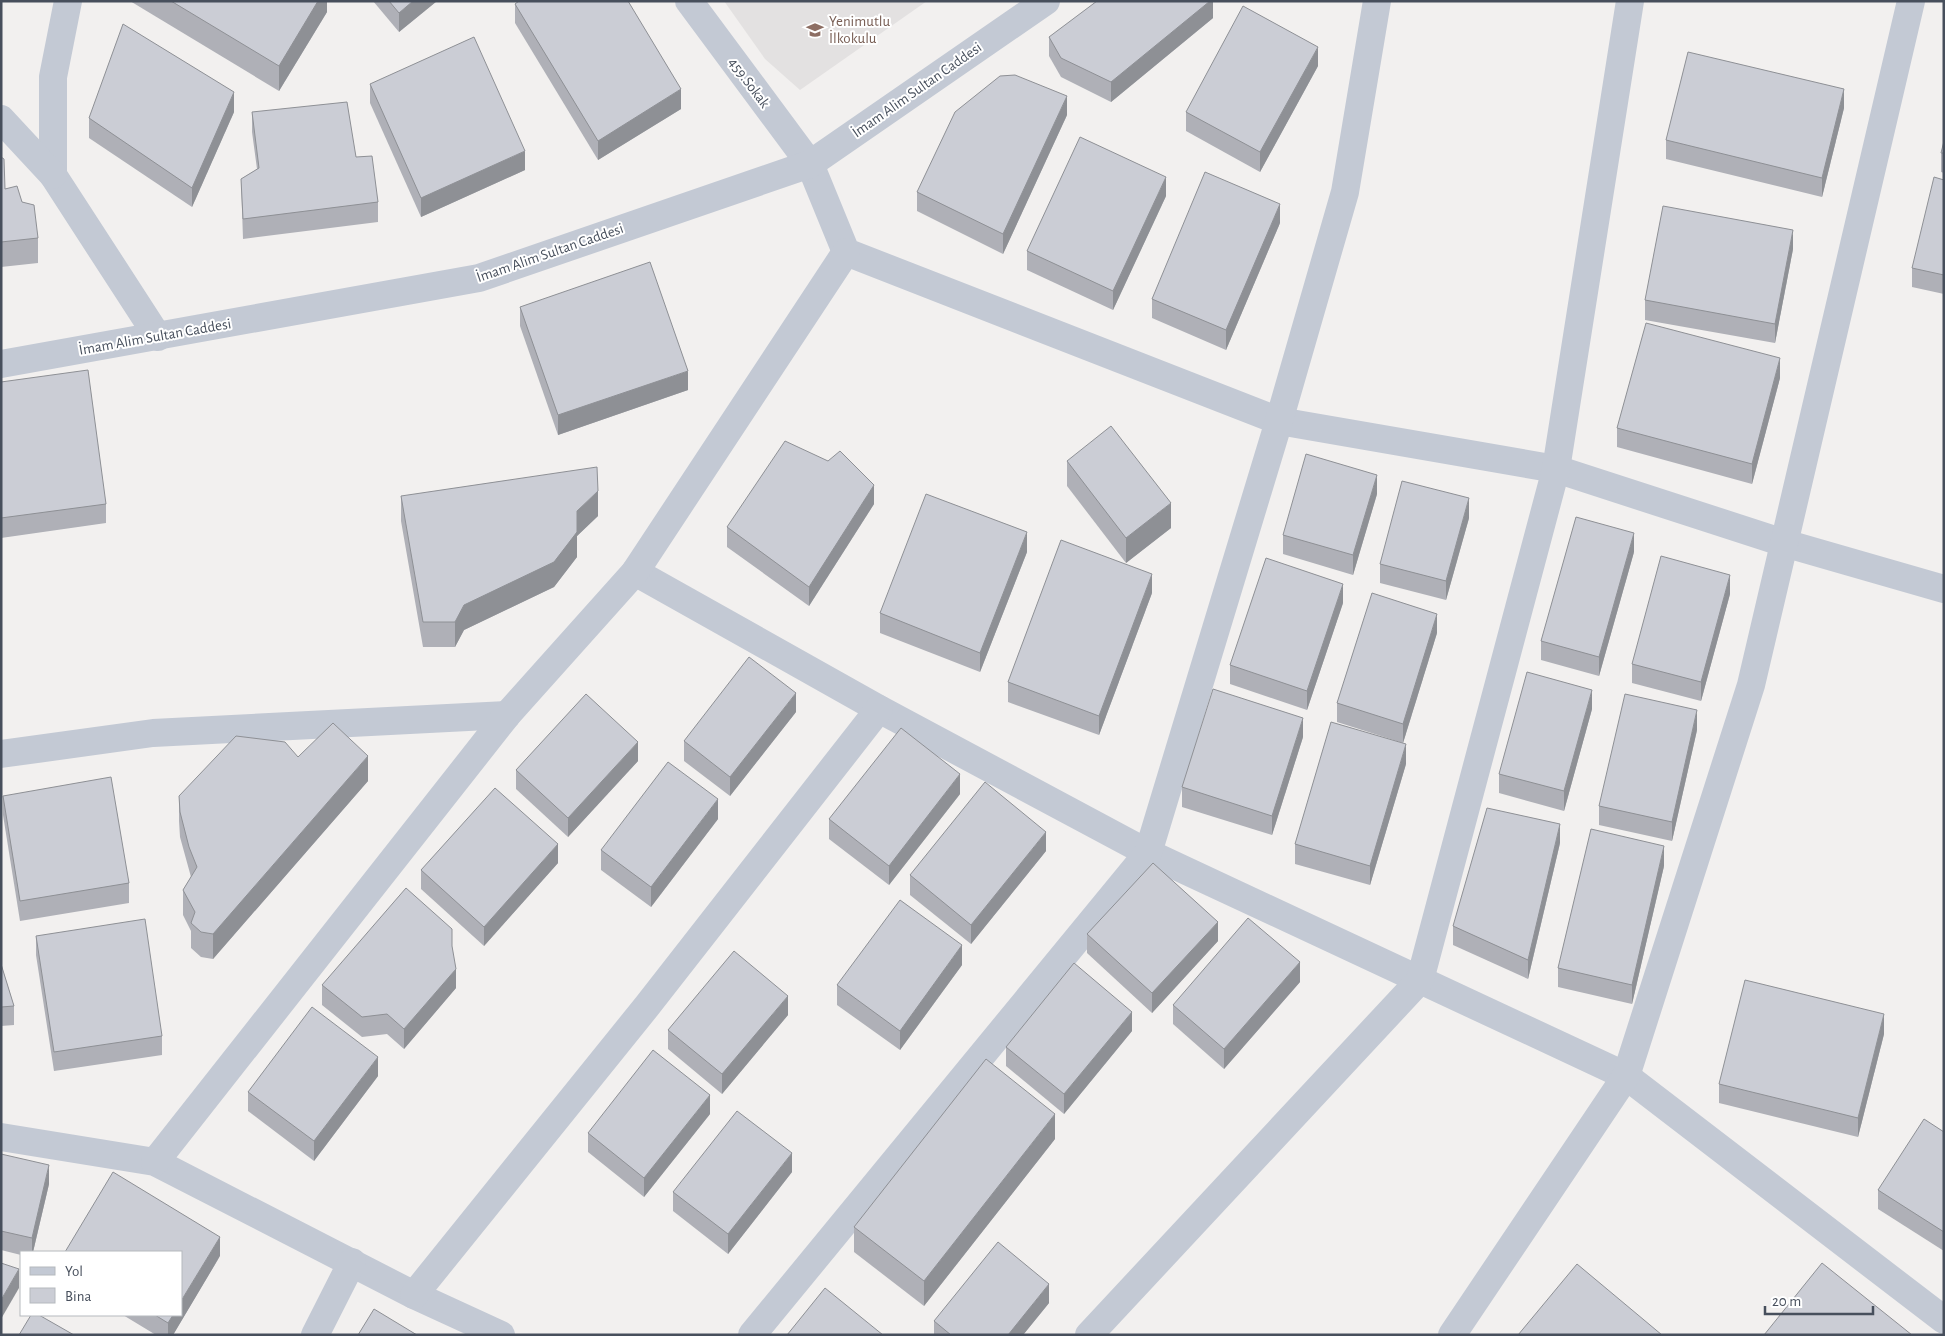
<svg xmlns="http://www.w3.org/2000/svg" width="1945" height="1336" viewBox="0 0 1945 1336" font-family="'Alegreya Sans',sans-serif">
	<rect width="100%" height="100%" fill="#f2f0ef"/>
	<path fill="#e3e1e1" d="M724 1H927L800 90 765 59Z"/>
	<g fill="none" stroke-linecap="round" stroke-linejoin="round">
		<g stroke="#c3c9d4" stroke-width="28">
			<path d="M68 1 53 77V175L158 337"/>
			<path d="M689 1 810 164 846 252 1279 421 1556 469 1784 543 1944 589"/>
			<path d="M1 119 53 175"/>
			<path d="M635 572 879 709 1148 853 1626 1076 1944 1320"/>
			<path d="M1 754 153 733 507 715"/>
			<path d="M1 1137 155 1162 414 1295 501 1335"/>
			<path d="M155 1162 507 715 635 572 846 252"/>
			<path d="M414 1295 647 1006 879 709"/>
			<path d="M315 1335 352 1262"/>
			<path d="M752 1335 1148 853 1279 421 1345 192 1377 1"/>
			<path d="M1089 1335 1420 980 1556 469 1630 1"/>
			<path d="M1452 1335 1626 1076 1751 685 1911 1"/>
		</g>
		<path stroke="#c3c9d4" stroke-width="28" d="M1 364 479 278 810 164 1046 1"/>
	</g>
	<g fill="#afb0b7">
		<path d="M130 1H327V12L279 91Z"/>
		<path d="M373 1H437L399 32Z"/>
		<path d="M1213 1V18L1111 102 1061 77 1049 56V37Z"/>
		<path d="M515 4 681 109 598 160 515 23Z"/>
		<path d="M1318 66 1260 172 1186 131V112Z"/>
		<path d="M370 84 525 170 421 217 370 103Z"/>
		<path d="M1844 108 1822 197 1666 159V140Z"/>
		<path d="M234 112 192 207 89 138V118Z"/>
		<path d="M252 112 356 157 378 202V222L243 239 241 179 257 169 252 132Z"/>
		<path d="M1067 115 1003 254 917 211V192Z"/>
		<path d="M1944 141V173L1941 172V153Z"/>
		<path d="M1 157 5 189 22 202 38 238V263L1 267Z"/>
		<path d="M1944 180V294L1912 287V268Z"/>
		<path d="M1166 196 1113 310 1027 270V251Z"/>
		<path d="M1280 223 1226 350 1152 318V299Z"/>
		<path d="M1793 249 1775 343 1645 320V300Z"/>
		<path d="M520 307 688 390 558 435 520 326Z"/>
		<path d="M1780 378 1752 484 1617 447V428Z"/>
		<path d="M1 382 106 504V523L1 538Z"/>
		<path d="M828 461 874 504 809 606 727 547V527Z"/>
		<path d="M1067 461 1171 528 1126 563 1067 486Z"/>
		<path d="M1377 494 1353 575 1283 554V535Z"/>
		<path d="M401 496 598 516 577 536V557L554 587 464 630 455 647H423L401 521Z"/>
		<path d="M1469 518 1446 600 1380 583V564Z"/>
		<path d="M1027 552 980 672 880 633V613Z"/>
		<path d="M1634 552 1599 676 1541 660V641Z"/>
		<path d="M1152 593 1099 735 1008 702V682Z"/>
		<path d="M1730 594 1701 701 1632 683V664Z"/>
		<path d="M1343 603 1307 710 1230 684V665Z"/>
		<path d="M1437 633 1403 743 1337 722V703Z"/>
		<path d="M1592 709 1564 811 1499 793V774Z"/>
		<path d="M796 712 730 796 684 761V741Z"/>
		<path d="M1697 730 1672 841 1599 825V806Z"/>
		<path d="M1303 737 1272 835 1182 807V787Z"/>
		<path d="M298 757 368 781 213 959 201 957 191 948V931L183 915V890L191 877 180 837 179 821V796Z"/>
		<path d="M638 761 568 837 516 789V770Z"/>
		<path d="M1406 764 1370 885 1295 864V844Z"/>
		<path d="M960 794 889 885 829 839V819Z"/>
		<path d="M3 796 129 883V903L20 921 3 815Z"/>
		<path d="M718 819 651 907 601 870V850Z"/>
		<path d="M1560 843 1528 979 1453 945V926Z"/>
		<path d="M1046 851 971 944 910 895V875Z"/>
		<path d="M558 863 484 946 421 889V870Z"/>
		<path d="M1664 866 1632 1004 1558 987V968Z"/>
		<path d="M1087 934 1218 941 1152 1013 1087 953Z"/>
		<path d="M36 936 162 1036V1055L54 1071 36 955Z"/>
		<path d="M452 950 456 988 404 1049 387 1034 362 1037 322 1005V985Z"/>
		<path d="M1 964 14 1006V1025L1 1026Z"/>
		<path d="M962 965 900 1050 837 1005V985Z"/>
		<path d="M1300 982 1224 1069 1173 1024V1005Z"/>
		<path d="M788 1015 722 1094 668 1049V1030Z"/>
		<path d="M1132 1031 1064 1114 1006 1066V1047Z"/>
		<path d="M1884 1034 1858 1137 1719 1103V1084Z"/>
		<path d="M378 1076 314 1161 248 1111V1092Z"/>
		<path d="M710 1114 644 1197 588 1152V1133Z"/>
		<path d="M1944 1132V1251L1878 1209V1190Z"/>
		<path d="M1055 1139 924 1306 854 1252V1227Z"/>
		<path d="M1 1154 49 1184 33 1252H21V1255L1 1250Z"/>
		<path d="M792 1172 728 1254 673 1211V1192Z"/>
		<path d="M220 1256 173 1335H156L123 1315H181Z"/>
		<path d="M1049 1303 1023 1335H934V1321Z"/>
	</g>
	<g fill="#8e9095">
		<path d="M318 1H327V12L279 91V66Z"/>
		<path d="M413 1H437L399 32V13Z"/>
		<path d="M1210 1H1213V18L1111 102V82Z"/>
		<path d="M1318 47V66L1260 172V152Z"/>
		<path d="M681 89V109L598 160V141Z"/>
		<path d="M1844 89V108L1822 197V178Z"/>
		<path d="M234 92V112L192 207V188Z"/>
		<path d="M1067 96V115L1003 254V234Z"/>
		<path d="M525 151V170L421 217V198Z"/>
		<path d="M1166 177V196L1113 310V291Z"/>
		<path d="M1280 204V223L1226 350V330Z"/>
		<path d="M1793 230V249L1775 343V324Z"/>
		<path d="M1780 358V378L1752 484V464Z"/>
		<path d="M688 371V390L558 435V415Z"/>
		<path d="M1377 475V494L1353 575V555Z"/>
		<path d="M874 485V504L809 606V587Z"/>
		<path d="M598 491V516L577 536V557L554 587 464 630 455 647V622L464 605 577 511Z"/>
		<path d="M1469 498V518L1446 600V581Z"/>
		<path d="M1171 503V528L1126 563V538Z"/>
		<path d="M1027 532V552L980 672V653Z"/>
		<path d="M1634 533V552L1599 676V657Z"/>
		<path d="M1152 574V593L1099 735V716Z"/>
		<path d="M1730 575V594L1701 701V682Z"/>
		<path d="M1343 584V603L1307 710V691Z"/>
		<path d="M1437 614V633L1403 743V724Z"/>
		<path d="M1592 690V709L1564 811V791Z"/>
		<path d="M796 693V712L730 796V777Z"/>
		<path d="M1697 710V730L1672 841V822Z"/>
		<path d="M1303 718V737L1272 835V816Z"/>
		<path d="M638 742V761L568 837V818Z"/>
		<path d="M1406 744V764L1370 885V866Z"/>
		<path d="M368 756V781L213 959V934Z"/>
		<path d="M960 774V794L889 885V866Z"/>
		<path d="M718 799V819L651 907V887Z"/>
		<path d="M1560 824V843L1528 979V960Z"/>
		<path d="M1046 832V851L971 944V925Z"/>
		<path d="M558 844V863L484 946V927Z"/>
		<path d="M1664 846V866L1632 1004V985Z"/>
		<path d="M1218 922V941L1152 1013V993Z"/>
		<path d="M962 945V965L900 1050V1031Z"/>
		<path d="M1300 962V982L1224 1069V1049Z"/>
		<path d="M456 969V988L404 1049V1029Z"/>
		<path d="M788 996V1015L722 1094V1074Z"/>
		<path d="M1132 1012V1031L1064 1114V1094Z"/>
		<path d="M1884 1014V1034L1858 1137V1118Z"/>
		<path d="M378 1057V1076L314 1161V1141Z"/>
		<path d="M710 1095V1114L644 1197V1178Z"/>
		<path d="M1055 1114V1139L924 1306V1281Z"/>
		<path d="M792 1153V1172L728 1254V1234Z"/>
		<path d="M49 1165V1184L33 1252H32V1238Z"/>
		<path d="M220 1237V1256L173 1335H168V1323L173 1315H181V1301Z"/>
		<path d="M19 1269V1288L1 1319V1300Z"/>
		<path d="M1049 1284V1303L1023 1335H1008Z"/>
	</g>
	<g fill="#cbcdd5" stroke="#8e9095">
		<path d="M171 1H318L279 66Z"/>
		<path d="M389 1H413L399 13Z"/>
		<path d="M519 1H628L681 89 598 141 515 4Z"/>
		<path d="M1097 1H1210L1111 82 1061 58 1049 37Z"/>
		<path d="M1243 6 1318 47 1260 152 1186 112Z"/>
		<path d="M123 24 234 92 192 188 89 118Z"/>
		<path d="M474 37 525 151 421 198 370 84Z"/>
		<path d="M1688 52 1844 89 1822 178 1666 140Z"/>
		<path d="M1015 75 1067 96 1003 234 917 192 955 112 1000 76Z"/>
		<path d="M347 102 356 157 372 156 378 202 243 219 241 179 259 168 252 112Z"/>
		<path d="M1080 137 1166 177 1113 291 1027 251Z"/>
		<path d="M1944 141V153H1941Z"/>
		<path d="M1 157 4 159 5 189 17 186 22 202 34 205 38 238 1 242Z"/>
		<path d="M1205 172 1280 204 1226 330 1152 299Z"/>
		<path d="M1934 177 1944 180V275L1912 268Z"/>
		<path d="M1663 206 1793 230 1775 324 1645 300Z"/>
		<path d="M650 262 688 371 558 415 520 307Z"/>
		<path d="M1646 323 1780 358 1752 464 1617 428Z"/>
		<path d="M88 370 106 504 1 518V382Z"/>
		<path d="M1111 426 1171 503 1126 538 1067 461Z"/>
		<path d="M785 441 828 461 840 451 874 485 809 587 727 527Z"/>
		<path d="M1306 454 1377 475 1353 555 1283 535Z"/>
		<path d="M597 467 598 491 577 511V532L554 562 464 605 455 622H423L401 496Z"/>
		<path d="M1402 481 1469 498 1446 581 1380 564Z"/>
		<path d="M926 494 1027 532 980 653 880 613Z"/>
		<path d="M1576 517 1634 533 1599 657 1541 641Z"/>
		<path d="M1061 540 1152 574 1099 716 1008 682Z"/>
		<path d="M1661 556 1730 575 1701 682 1632 664Z"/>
		<path d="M1266 558 1343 584 1307 691 1230 665Z"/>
		<path d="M1372 593 1437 614 1403 724 1337 703Z"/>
		<path d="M749 657 796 693 730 777 684 741Z"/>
		<path d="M1527 672 1592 690 1564 791 1499 774Z"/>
		<path d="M1213 689 1303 718 1272 816 1182 787Z"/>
		<path d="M586 694 638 742 568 818 516 770Z"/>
		<path d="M1625 694 1697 710 1672 822 1599 806Z"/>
		<path d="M1331 722 1406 744 1370 866 1295 844Z"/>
		<path d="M333 723 368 756 213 934 201 932 191 923 195 912 183 890 197 867 189 847 180 812 179 796 236 736 285 742 298 757Z"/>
		<path d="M901 728 960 774 889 866 829 819Z"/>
		<path d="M668 762 718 799 651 887 601 850Z"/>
		<path d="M111 777 129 883 20 901 3 796Z"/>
		<path d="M985 782 1046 832 971 925 910 875Z"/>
		<path d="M495 788 558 844 484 927 421 870Z"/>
		<path d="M1487 808 1560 824 1528 960 1453 926Z"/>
		<path d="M1591 829 1664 846 1632 985 1558 968Z"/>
		<path d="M1153 863 1218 922 1152 993 1087 934Z"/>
		<path d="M406 888 452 929V946L456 969 404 1029 387 1014 362 1017 322 985Z"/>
		<path d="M900 900 962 945 900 1031 837 985Z"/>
		<path d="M1248 918 1300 962 1224 1049 1173 1005Z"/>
		<path d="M145 919 162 1036 54 1052 36 936Z"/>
		<path d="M734 951 788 996 722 1074 668 1030Z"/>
		<path d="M1074 963 1132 1012 1064 1094 1006 1047Z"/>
		<path d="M1 964 14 1006 1 1007Z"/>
		<path d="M1745 980 1884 1014 1858 1118 1719 1084Z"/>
		<path d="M312 1007 378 1057 314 1141 248 1092Z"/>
		<path d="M653 1050 710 1095 644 1178 588 1133Z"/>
		<path d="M986 1059 1055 1114 924 1281 854 1227Z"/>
		<path d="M737 1111 792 1153 728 1234 673 1192Z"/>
		<path d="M1924 1119 1944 1132V1232L1878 1190Z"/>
		<path d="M1 1154 49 1165 32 1238 1 1231Z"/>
		<path d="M113 1172 220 1237 181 1301V1252H65Z"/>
		<path d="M998 1242 1049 1284 1008 1335H951L934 1321Z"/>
		<path d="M1 1263 19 1269 1 1300Z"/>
		<path d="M1822 1263 1912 1335H1764Z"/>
		<path d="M1577 1264 1662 1335H1518Z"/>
		<path d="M825 1288 883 1335H787Z"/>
		<path d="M374 1309 417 1335H358Z"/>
		<path d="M31 1315H39L74 1335H19Z"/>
		<path d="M155 1315H173L168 1323Z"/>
	</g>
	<defs>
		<g id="school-bare" transform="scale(1.35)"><path d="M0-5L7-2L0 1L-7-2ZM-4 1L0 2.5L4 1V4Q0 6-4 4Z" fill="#8d6e63" stroke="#fff" stroke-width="2.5" paint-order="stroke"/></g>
	</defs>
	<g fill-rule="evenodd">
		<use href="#school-bare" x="815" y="30"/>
	</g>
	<g text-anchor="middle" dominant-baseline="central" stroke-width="4" stroke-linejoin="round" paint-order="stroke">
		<g font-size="15" fill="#785e54" stroke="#fff" text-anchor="start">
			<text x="829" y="21">Yenimutlu<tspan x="829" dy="17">İlkokulu</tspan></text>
		</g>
		<g font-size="15" fill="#474f5c" stroke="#fff">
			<text transform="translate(749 83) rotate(53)">459.Sokak</text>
			<text transform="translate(917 90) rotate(-35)">İmam Alim Sultan Caddesi</text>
			<text transform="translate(550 253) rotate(-19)">İmam Alim Sultan Caddesi</text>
			<text transform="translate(155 337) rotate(-10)">İmam Alim Sultan Caddesi</text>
		</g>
	</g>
	<rect width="1945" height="1336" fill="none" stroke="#474f5c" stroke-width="5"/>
	<rect x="20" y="1251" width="162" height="65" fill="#ffffff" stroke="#b5b9be"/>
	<rect x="30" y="1267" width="25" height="8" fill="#c3c9d4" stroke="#b5b9be"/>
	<text x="65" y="1276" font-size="15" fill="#474f5c">Yol</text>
	<rect x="30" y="1288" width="25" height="15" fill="#cbcdd5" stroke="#b5b9be"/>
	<text x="65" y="1301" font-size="15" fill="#474f5c">Bina</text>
	<path d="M1765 1306v8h108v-8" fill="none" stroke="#474f5c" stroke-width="2.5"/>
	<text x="1772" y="1306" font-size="15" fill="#474f5c" stroke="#ffffff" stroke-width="4" paint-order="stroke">20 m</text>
</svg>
